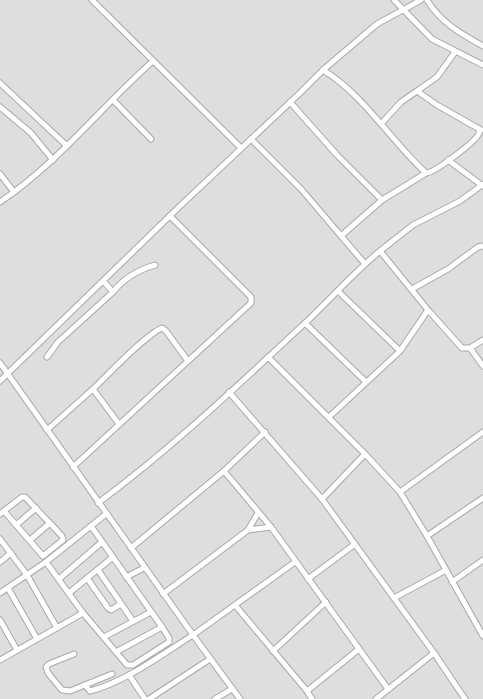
<svg xmlns="http://www.w3.org/2000/svg" width="483" height="699" viewBox="0 0 483 699" font-family="'Work Sans',sans-serif">
	<rect width="100%" height="100%" fill="#f2f0e8"/>
	<rect fill="#dfdede" x="0" y="0" width="483" height="699"/>
	<g fill="none" stroke-linecap="round" stroke-linejoin="round">
		<g stroke="#a8a8a8" stroke-width="7">
			<g id="minor">
				<path d="M92 0 241 148"/>
				<path d="M394 0 432 39 483 65"/>
				<path d="M427 0C440 22 461 34 483 46"/>
				<path d="M323 70C364 95 390 140 426 173"/>
				<path d="M0 83 67 146"/>
				<path d="M417 91 437 77 455 52"/>
				<path d="M113 100 151 139"/>
				<path d="M290 102 337 155 382 200"/>
				<path d="M0 107 31 133 53 160"/>
				<path d="M381 124 401 102 417 91 437 105 481 130"/>
				<path d="M251 139 301 189 365 264"/>
				<path d="M448 160 483 186"/>
				<path d="M0 174 14 192"/>
				<path d="M0 202C58 163 101 107 153 61"/>
				<path d="M342 235 382 200 426 173C434 173 477 141 479 133 480 131 479 130 479 129"/>
				<path d="M380 251 413 225 460 201 482 185"/>
				<path d="M103 281 113 292"/>
				<path d="M412 289 448 269 478 247 483 246"/>
				<path d="M338 291 400 351"/>
				<path d="M305 323 366 382"/>
				<path d="M470 348 483 340"/>
				<path d="M47 357 58 342 113 292C123 279 138 270 155 265"/>
				<path d="M268 357 365 454 400 492 427 536 483 636"/>
				<path d="M0 363 193 635C164 653 124 683 90 691L85 685"/>
				<path d="M0 381 179 207 300 93 323 70 377 24 421 0"/>
				<path d="M229 392 322 499 434 653 465 699"/>
				<path d="M329 417 400 351 428 310"/>
				<path d="M119 424 93 389C108 375 145 335 162 328L166 331 188 361"/>
				<path d="M47 430 93 389"/>
				<path d="M73 467 251 303V297L170 216"/>
				<path d="M224 471 271 527 388 689"/>
				<path d="M400 492 483 432"/>
				<path d="M322 499 365 454"/>
				<path d="M98 503C171 449 236 387 303 325 329 301 352 274 380 251L428 310 462 348H470L483 366"/>
				<path d="M0 514 22 497H25L62 536 63 540 43 556 4 511"/>
				<path d="M16 525 36 508"/>
				<path d="M248 530 271 527"/>
				<path d="M427 536 483 498"/>
				<path d="M0 539 27 575 57 628"/>
				<path d="M30 540 50 523"/>
				<path d="M131 548 224 471 265 432"/>
				<path d="M0 562 11 553"/>
				<path d="M46 562 83 613 127 665H133L169 642V638L162 627 91 526"/>
				<path d="M98 570 133 621"/>
				<path d="M126 577 144 568"/>
				<path d="M87 578 108 608 111 610 121 604"/>
				<path d="M59 579 102 542"/>
				<path d="M308 579 355 544"/>
				<path d="M452 582 483 560"/>
				<path d="M8 588 37 639"/>
				<path d="M0 593 46 562 106 514"/>
				<path d="M69 593 113 557"/>
				<path d="M163 594 248 530 258 513"/>
				<path d="M394 598 446 570"/>
				<path d="M235 605 307 691 312 699"/>
				<path d="M0 620 17 650"/>
				<path d="M104 637 151 612"/>
				<path d="M273 651 326 602"/>
				<path d="M116 652 162 627"/>
				<path d="M74 654 49 664 46 667 48 673 62 690 70 691 112 674"/>
				<path d="M0 660 83 613"/>
				<path d="M129 675 145 699"/>
				<path d="M307 691 359 649"/>
				<path d="M149 699 210 659"/>
				<path d="M215 699 232 689"/>
				<path d="M240 699 193 635 295 562"/>
				<path d="M376 699 434 653"/>
			</g>
		</g>
		<use href="#minor" stroke="#fff" stroke-width="5"/>
	</g>
</svg>
